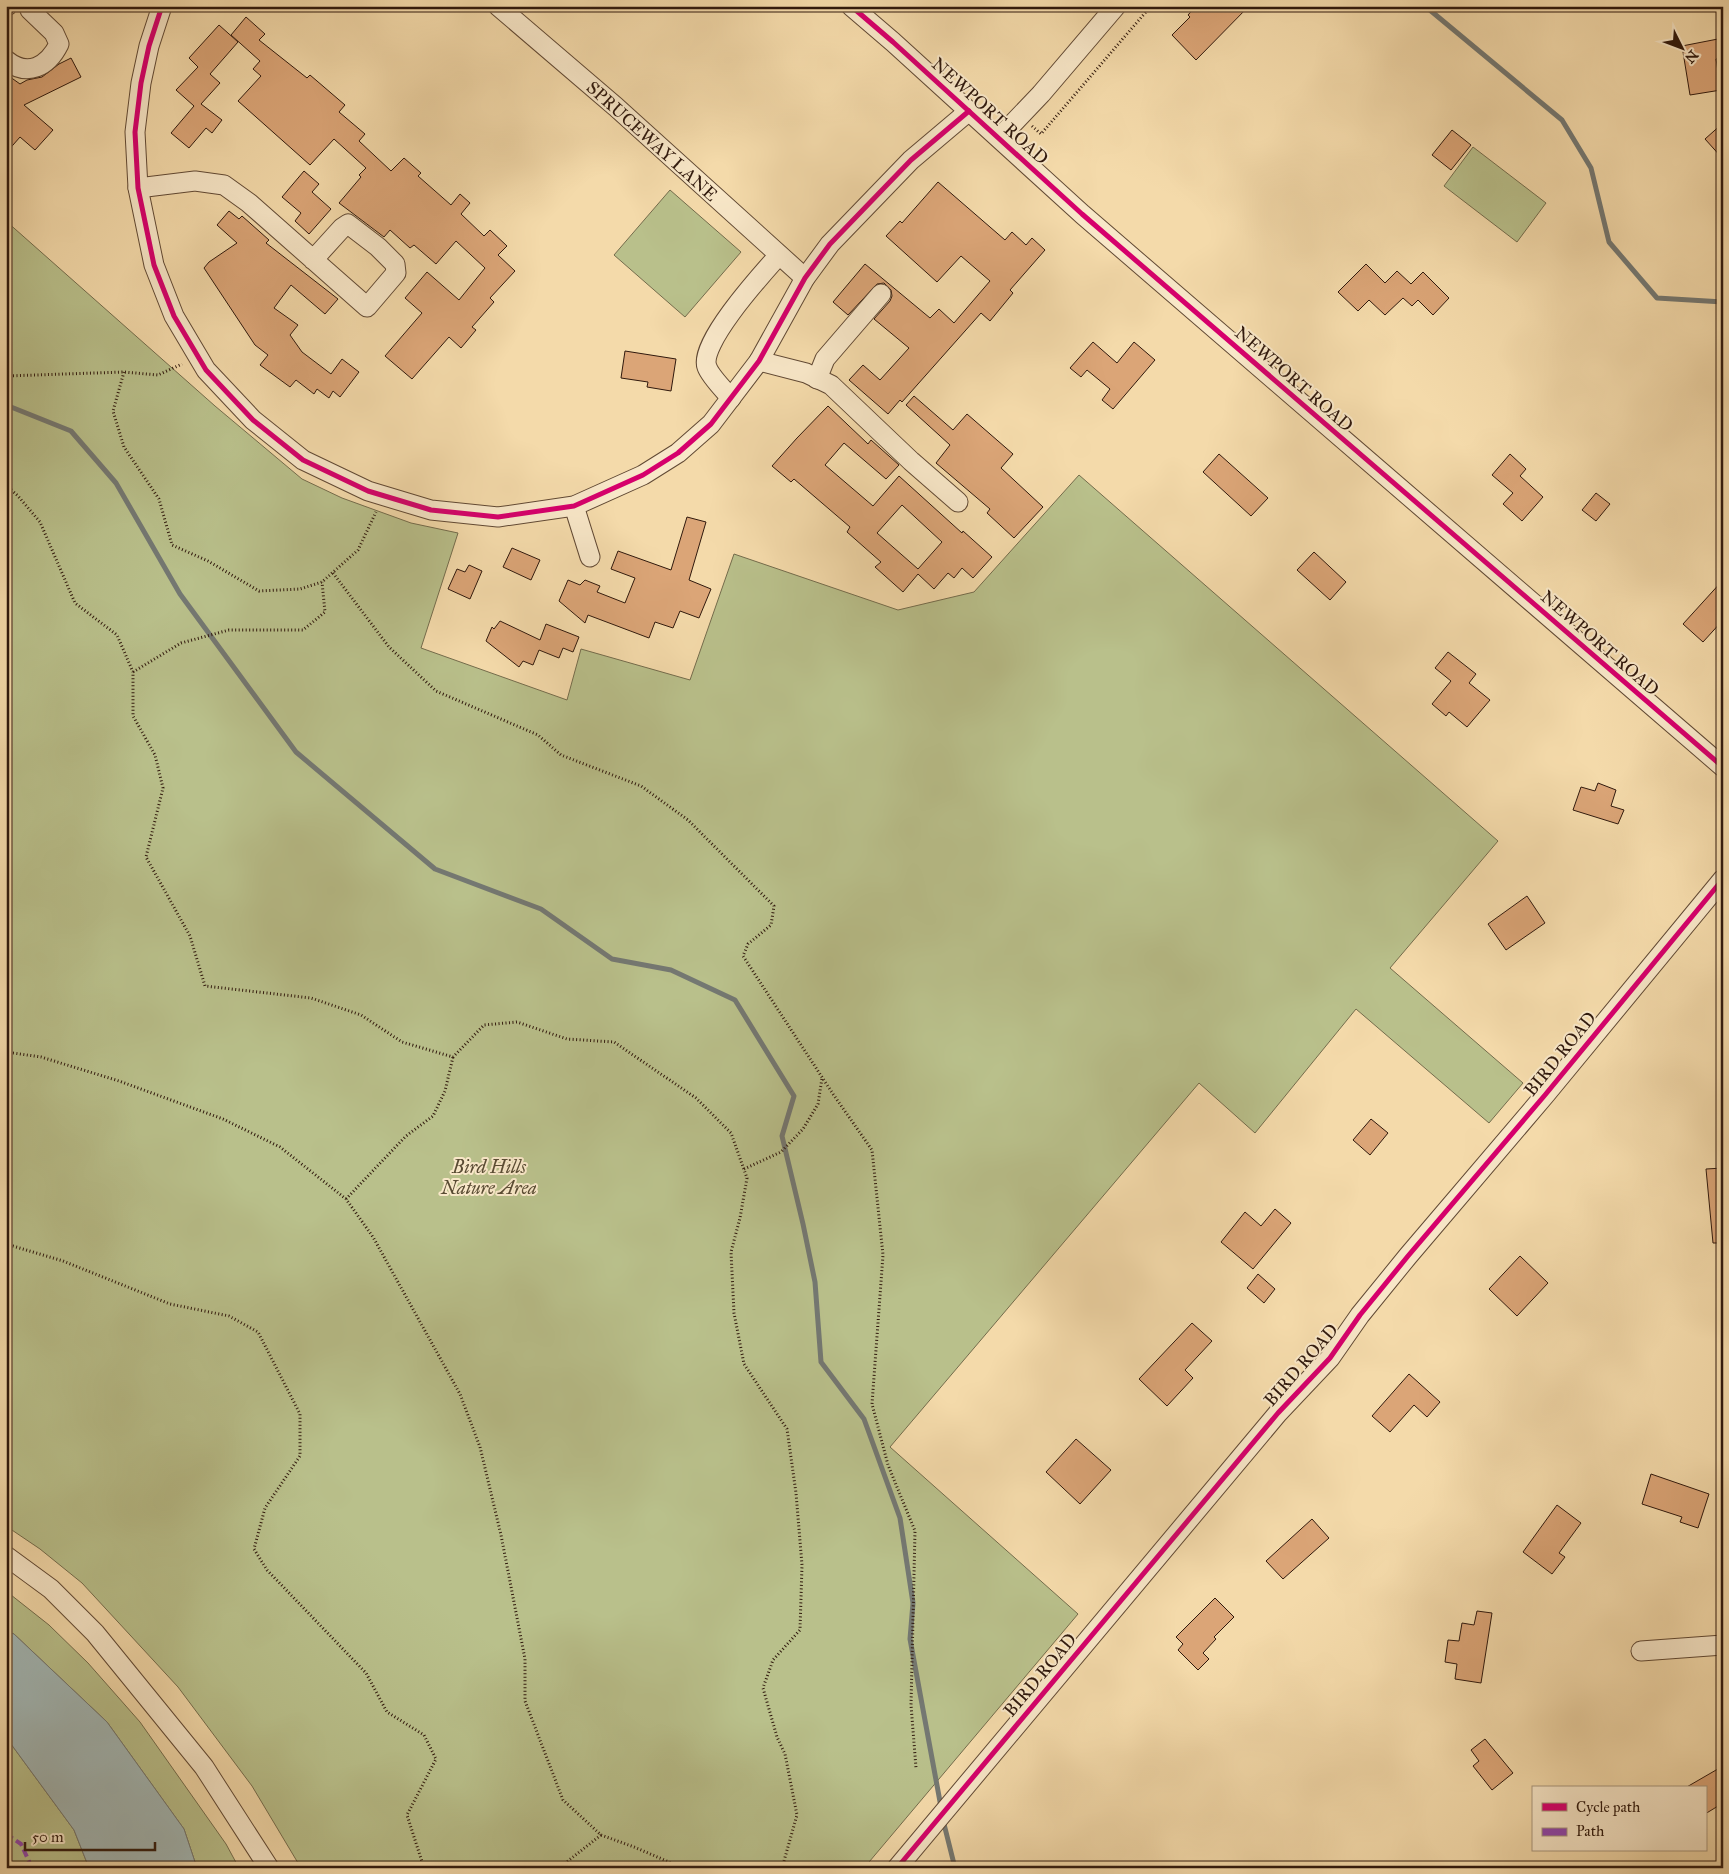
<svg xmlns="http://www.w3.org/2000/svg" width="1729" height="1874" viewBox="0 0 1729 1874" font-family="'IM FELL Great Primer',serif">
	<rect width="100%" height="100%" fill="#f4daaa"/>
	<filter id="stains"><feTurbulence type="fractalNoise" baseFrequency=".004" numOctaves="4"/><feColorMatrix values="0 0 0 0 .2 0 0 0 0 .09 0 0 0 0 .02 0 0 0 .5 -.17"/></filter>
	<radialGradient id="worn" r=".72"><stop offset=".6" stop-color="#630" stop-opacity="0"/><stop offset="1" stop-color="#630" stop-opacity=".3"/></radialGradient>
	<g fill="#b9c08b" stroke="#746c4c">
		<path d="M1473 147 1546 203 1517 242 1444 186Z"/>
		<path d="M670 190 741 252 685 317 614 255Z"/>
		<path d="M6 221 215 406 302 479 342 498 411 523 458 533 421 648 567 700 581 649 690 680 734 554 898 610 974 592 1079 475 1498 841 1390 968 1523 1083 1489 1123 1356 1009 1255 1133 1199 1083 890 1447 1078 1614 864 1868H301L252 1786 178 1687 82 1583 40 1549 6 1526Z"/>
		<path d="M6 1591 49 1625 88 1663 140 1722 226 1844 239 1868H197L184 1829 107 1722 14 1634 6 1631Z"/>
		<path d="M6 1741 11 1744 74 1830 89 1868H6Z"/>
	</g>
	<path fill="#a2b7b5" stroke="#747872" d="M6 1631 14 1634 107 1722 184 1829 197 1868H89L74 1830 11 1744 6 1741Z"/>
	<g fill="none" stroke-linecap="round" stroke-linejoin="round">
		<g stroke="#747872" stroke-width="5">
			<path d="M1425 6 1562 120 1591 168 1609 242 1657 298 1723 302"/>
			<path d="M6 405 71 431 116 483 180 594 296 752 435 869 541 909 612 959 671 970 735 1000 794 1096 782 1136 803 1224 815 1282 821 1362 864 1419 900 1518 913 1603 910 1639 941 1807"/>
			<path d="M943 1820 955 1868"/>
		</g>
	</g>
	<g fill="#dba577" stroke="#30190d" fill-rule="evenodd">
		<path d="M1196 6H1249L1196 60 1172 35 1190 17 1188 15Z"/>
		<path d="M246 17 265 34 259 40 307 78 310 75 345 105 339 112 365 134 359 141 391 171 404 158 421 173 418 176 451 205 460 194 470 203 461 214 484 236 490 230 507 246 498 255 515 271 490 298 494 302 472 327 476 330 461 348 449 337 412 379 385 356 422 313 405 298 427 272 459 300 485 268 456 241 436 264 414 245 410 248 390 230 384 237 339 203 361 177 359 175 366 168 334 139 310 165 238 101 261 76 253 69 260 61 231 35Z"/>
		<path d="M219 25 238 42 210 74 220 83 201 104 222 120 212 133 206 128 189 148 171 133 194 106 176 90 198 67 189 58Z"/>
		<path d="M1723 38V58L1716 59 1721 90 1690 95 1682 46Z"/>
		<path d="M71 58 81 77 24 105 53 130 35 150 20 137 6 153V74L20 84 27 80 42 77 59 64Z"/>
		<path d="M1723 123V159L1705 139Z"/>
		<path d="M1452 130 1471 145 1451 170 1432 155Z"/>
		<path d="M304 171 319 184 312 192 331 209 309 234 295 221 301 213 282 197Z"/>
		<path d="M938 182 1005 240 1012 232 1026 245 1032 238 1045 250 1010 290 1013 293 990 321 981 313 902 402 900 400 888 414 849 380 863 365 880 380 909 348 874 319 890 301 892 296 891 290 884 283 877 284 848 315 833 302 865 264 930 318 939 309 954 323 990 281 961 256 937 282 886 236 900 221 902 223Z"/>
		<path d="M229 211 239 219 242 216 269 240 266 243 338 299 325 314 291 285 274 308 298 325 290 335 302 352 331 374 342 359 359 372 340 397 333 391 329 398 317 389 314 394 296 380 290 387 260 365 268 355 255 345 204 268 209 262 237 243 217 225Z"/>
		<path d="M1366 264 1385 283 1397 271 1411 284 1423 272 1449 298 1433 315 1418 300 1412 306 1403 298 1385 315 1369 300 1358 311 1338 292Z"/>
		<path d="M1093 342 1117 363 1134 342 1155 360 1113 409 1102 400 1110 389 1087 370 1081 377 1070 368Z"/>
		<path d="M625 351 676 359 671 391 647 387 648 382 621 378Z"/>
		<path d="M914 396 953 430 967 414 1013 454 1001 468 1043 507 1014 538 987 513 990 509 936 463 950 445 906 405Z"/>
		<path d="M828 406 868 444 871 440 899 465 886 479 844 443 825 465 873 506 899 476 962 533 963 531 992 557 973 578 962 568 954 578 948 573 934 589 918 574 903 592 875 567 881 562 847 532 850 527 794 479 791 482 772 466 797 438ZM902 505 942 542 918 569 877 533Z"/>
		<path d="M1219 454 1268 498 1251 516 1203 472Z"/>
		<path d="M1510 454 1526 469 1520 476 1543 497 1522 521 1503 504 1513 493 1492 475Z"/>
		<path d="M1596 493 1610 504 1596 521 1582 510Z"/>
		<path d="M687 517 706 522 689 580 711 589 699 618 680 611 673 628 655 622 649 638 588 615 585 623 559 601 568 580 580 585 585 580 600 586 597 592 625 603 635 578 611 569 618 551 671 570Z"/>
		<path d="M512 548 540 560 531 580 503 567Z"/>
		<path d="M1314 552 1346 582 1330 600 1297 570Z"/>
		<path d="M469 565 482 571 470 599 448 589 457 569 465 572Z"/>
		<path d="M1723 580V620L1703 642 1683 624Z"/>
		<path d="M500 621 540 640 546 624 579 637 573 652 563 648 559 658 539 650 533 665 523 661 519 667 486 641 492 627 494 629Z"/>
		<path d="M1448 652 1476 674 1469 683 1490 700 1467 727 1449 712 1446 716 1432 704 1451 681 1435 668Z"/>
		<path d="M1598 783 1616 790 1611 806 1624 810 1618 824 1573 810 1581 787 1595 791Z"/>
		<path d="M1527 896 1545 923 1506 950 1488 924Z"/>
		<path d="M1371 1119 1388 1133 1370 1155 1353 1140Z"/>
		<path d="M1723 1168V1243H1713L1706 1169Z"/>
		<path d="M1275 1209 1291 1223 1253 1269 1221 1242 1245 1212 1261 1226Z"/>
		<path d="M1520 1256 1548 1283 1517 1316 1489 1289Z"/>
		<path d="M1258 1274 1275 1289 1264 1303 1247 1288Z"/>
		<path d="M1192 1323 1212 1341 1185 1370 1193 1378 1167 1406 1139 1379Z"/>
		<path d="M1409 1374 1440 1402 1427 1417 1414 1405 1390 1432 1372 1416Z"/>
		<path d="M1076 1439 1111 1470 1080 1504 1046 1472Z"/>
		<path d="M1651 1474 1709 1494 1698 1528 1680 1522 1682 1517 1642 1504Z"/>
		<path d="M1557 1505 1581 1523 1559 1553 1565 1557 1552 1574 1523 1552Z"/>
		<path d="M1312 1519 1329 1538 1283 1579 1266 1561Z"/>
		<path d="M1215 1598 1234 1617 1214 1637 1216 1639 1203 1653 1209 1659 1198 1670 1178 1650 1183 1644 1176 1637Z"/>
		<path d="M1477 1611 1492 1613 1481 1683 1455 1679 1457 1664 1445 1662 1448 1640 1459 1641 1462 1623 1474 1625Z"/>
		<path d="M1485 1739 1513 1773 1492 1790 1473 1766 1479 1761 1471 1750Z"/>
		<path d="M1723 1766V1803L1705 1814V1788H1685Z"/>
	</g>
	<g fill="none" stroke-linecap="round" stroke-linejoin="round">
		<g stroke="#614934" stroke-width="21">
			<g id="minor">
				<path d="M6 6H7"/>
				<path d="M162 6 149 46 141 83 135 132 138 188 154 265 174 316 206 370 253 420 303 460 368 491 431 510 498 517 574 506 643 475 678 453 711 424 759 361 805 278 830 244 911 160 969 111"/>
				<path d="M498 6 616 107 805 278"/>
				<path d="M851 6 893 42 1082 214 1723 767"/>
				<path d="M6 60C28 78 48 66 59 44L54 33 30 10 29 6"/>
				<path d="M999 138 1041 94 1116 6"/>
				<path d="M138 188 195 181 224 185 249 203 367 307 396 273 395 264 378 247 348 224 342 228 313 260"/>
				<path d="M759 361 806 373 831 385 911 461 958 502"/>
				<path d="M817 379 825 359 881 294"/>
				<path d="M731 398C724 390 710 376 707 367 698 344 763 273 779 255"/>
				<path d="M574 506 590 557"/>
				<path d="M6 1556 51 1589 95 1633 204 1767 269 1868"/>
				<path d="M1641 1651 1723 1645"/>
				<path d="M897 1868 1278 1413 1330 1358 1360 1315 1408 1256 1545 1095 1723 879"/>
			</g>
		</g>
		<g stroke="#30190d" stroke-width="3" stroke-dasharray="1 2.5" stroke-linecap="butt">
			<path d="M1032 126 1041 134 1151 6"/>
			<path d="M124 372 113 411 124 447 159 499 172 545 208 561 259 591 300 589 322 582 358 550 376 512"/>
			<path d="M6 376 124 372 158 375 182 364"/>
			<path d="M6 485 18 496 40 522 75 603 117 635 133 672V716L155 755 163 788 146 857 190 936 205 986 311 998 361 1015 402 1042 453 1057 484 1025 517 1022 567 1039 614 1042 696 1098 731 1133 747 1178 740 1218 731 1252 734 1313 744 1364 787 1429 796 1493 802 1565 800 1630 773 1660 763 1688 777 1737 785 1754 797 1815 782 1868"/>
			<path d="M333 573 389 647 436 691 538 735 561 755 641 786 688 820 774 906 771 925 748 944 743 956 833 1094 872 1150 883 1255 872 1404 888 1465 915 1531 911 1705 916 1768"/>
			<path d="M133 672 181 643 229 630H303L325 612 322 582"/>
			<path d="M6 1052 41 1057 119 1081 223 1119 280 1147 346 1199 373 1237 460 1394 480 1447 501 1535 525 1659V1701L563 1800 601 1835 634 1847 683 1868"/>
			<path d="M744 1169 781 1152 803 1129 818 1104 822 1078"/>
			<path d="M346 1199 406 1136 433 1116 445 1091 453 1057"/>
			<path d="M6 1244 63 1261 170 1304 229 1316 258 1332 300 1414V1456L265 1508 254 1549 267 1570 366 1673 387 1712 424 1735 436 1759 407 1815 424 1868"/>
			<path d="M559 1868 601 1835"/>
		</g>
		<use href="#minor" stroke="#f8e7c8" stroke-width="19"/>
		<path stroke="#8e44ad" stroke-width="4" stroke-dasharray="8 4" stroke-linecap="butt" d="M6 1834 21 1844 32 1868"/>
		<g stroke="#f8e7c8" stroke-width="8">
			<g id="cycleway">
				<path d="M162 6 149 46 141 83 135 132 138 188 154 265 174 316 206 370 253 420 303 460 368 491 431 510 498 517 574 506 643 475 678 453 711 424 759 361 805 278 830 244 911 160 969 111"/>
				<path d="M851 6 893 42 1082 214 1723 767"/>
				<path d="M897 1868 1278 1413 1330 1358 1360 1315 1408 1256 1545 1095 1723 879"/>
			</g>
		</g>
		<use href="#cycleway" stroke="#d6006c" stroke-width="5"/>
	</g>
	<g text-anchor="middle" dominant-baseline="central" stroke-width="4" stroke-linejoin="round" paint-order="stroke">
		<g font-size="18" fill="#30190d" stroke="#f8e7c8">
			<text transform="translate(990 111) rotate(42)">NEWPORT ROAD</text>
			<text transform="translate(652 141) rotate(42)">SPRUCEWAY LANE</text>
			<text transform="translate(1294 379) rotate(41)">NEWPORT ROAD</text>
			<text transform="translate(1600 643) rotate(41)">NEWPORT ROAD</text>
			<text transform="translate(1560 1054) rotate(-51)">BIRD ROAD</text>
			<text transform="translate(1301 1365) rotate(-49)">BIRD ROAD</text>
			<text transform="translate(1040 1675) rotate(-50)">BIRD ROAD</text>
		</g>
		<g font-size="18" font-style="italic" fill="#594b33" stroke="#f8e7c8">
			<text x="489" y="1167">Bird Hills<tspan x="489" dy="21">Nature Area</tspan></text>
		</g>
	</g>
	<rect width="1729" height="1874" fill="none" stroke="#f4daaa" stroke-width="25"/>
	<rect x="8" y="8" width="1714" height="1859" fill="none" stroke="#30190d" stroke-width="2.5"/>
	<rect x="12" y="12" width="1704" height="1849" fill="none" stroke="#30190d"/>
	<rect x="1532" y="1786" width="175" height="65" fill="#f8e7c8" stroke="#a8957d"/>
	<rect x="1542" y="1803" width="25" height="8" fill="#d6006c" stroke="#a8957d"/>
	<text x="1576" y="1812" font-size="15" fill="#30190d">Cycle path</text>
	<rect x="1542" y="1828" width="25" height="8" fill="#8e44ad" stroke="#a8957d"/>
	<text x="1576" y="1836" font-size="15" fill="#30190d">Path</text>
	<g transform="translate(1682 48) rotate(132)" stroke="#f8e7c8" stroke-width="4" paint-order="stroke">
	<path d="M0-4L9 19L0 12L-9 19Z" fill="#30190d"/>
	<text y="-8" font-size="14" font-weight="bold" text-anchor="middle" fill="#30190d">N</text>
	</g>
	<path d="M25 1842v8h130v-8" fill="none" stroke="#30190d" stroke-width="2.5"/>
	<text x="32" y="1842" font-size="15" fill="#30190d" stroke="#f8e7c8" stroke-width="4" paint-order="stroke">50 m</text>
	<rect width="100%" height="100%" filter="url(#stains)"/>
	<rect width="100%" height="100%" fill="url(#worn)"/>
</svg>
